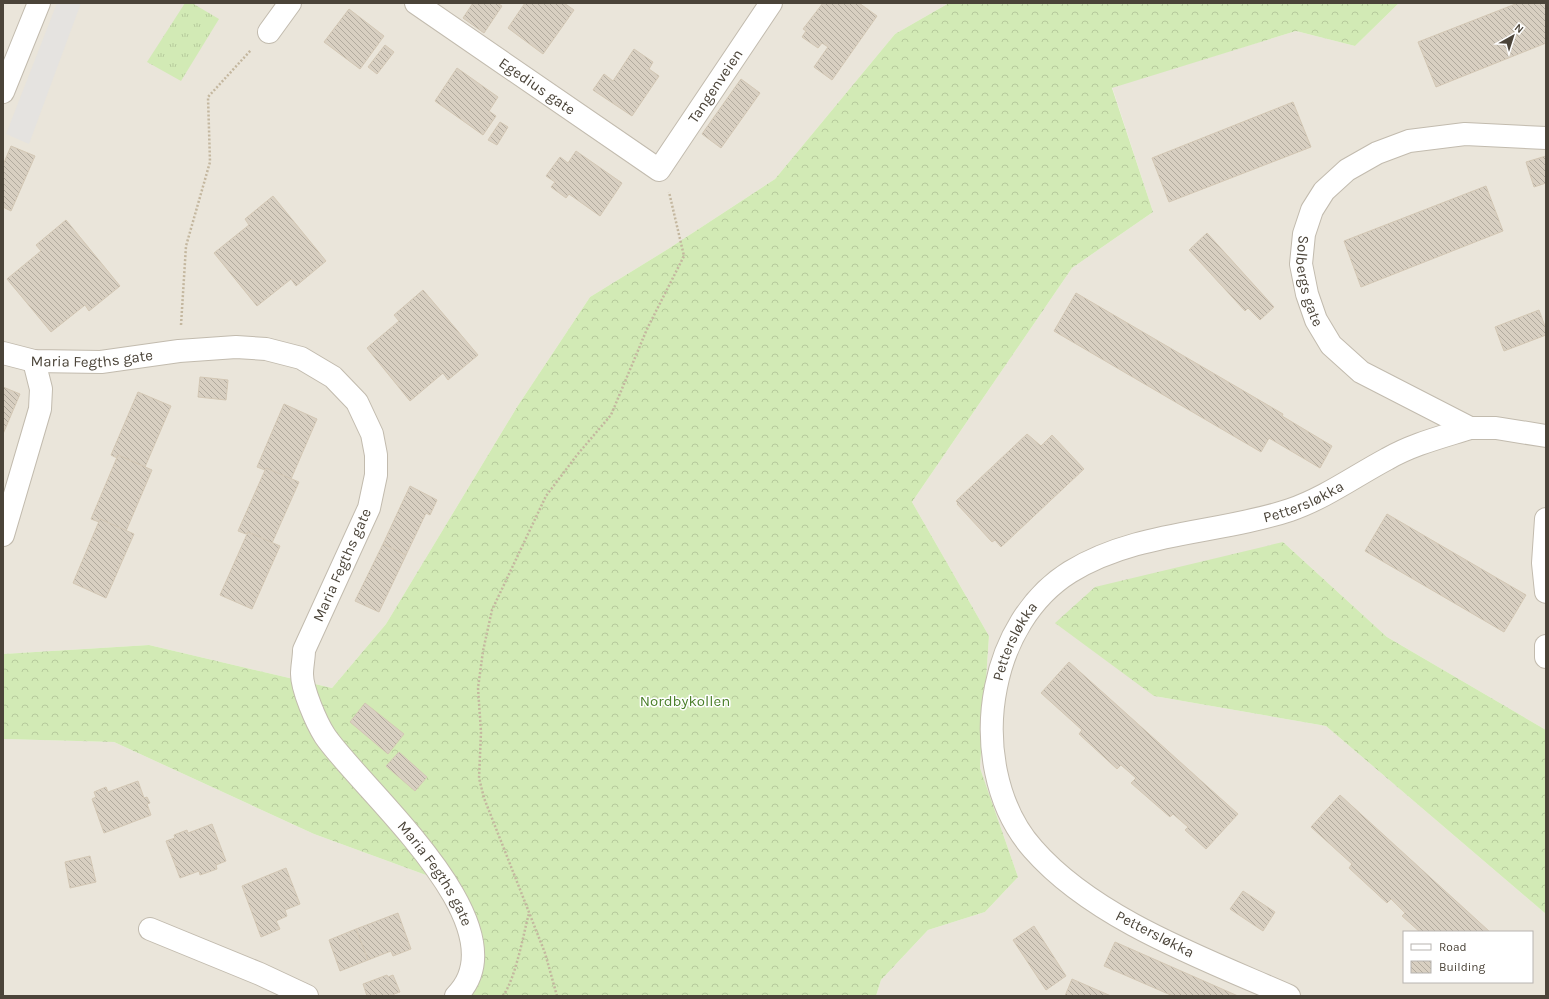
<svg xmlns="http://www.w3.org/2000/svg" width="1549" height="999" viewBox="0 0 1549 999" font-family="Karla,sans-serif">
	<defs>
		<pattern id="grass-tufts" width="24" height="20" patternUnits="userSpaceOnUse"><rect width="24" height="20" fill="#d2eab5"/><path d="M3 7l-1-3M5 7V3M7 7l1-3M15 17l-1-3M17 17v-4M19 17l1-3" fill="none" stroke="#b6ca9c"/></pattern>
		<pattern id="forest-crowns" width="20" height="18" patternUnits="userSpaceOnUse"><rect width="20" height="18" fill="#d2eab5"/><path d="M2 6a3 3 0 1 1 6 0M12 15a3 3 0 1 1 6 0" fill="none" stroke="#b6ca9c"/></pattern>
		<pattern id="building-back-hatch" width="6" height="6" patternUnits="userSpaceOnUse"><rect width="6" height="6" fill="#d8cfc1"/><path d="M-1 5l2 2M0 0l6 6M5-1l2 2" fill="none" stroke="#b1aa9e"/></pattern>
	</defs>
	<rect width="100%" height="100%" fill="#f6f3ec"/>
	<g fill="#eae5da" fill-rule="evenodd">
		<path d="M3 3H949L895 34 775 179 668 249 590 297 517 407 386 624 332 688 149 645 3 654Z"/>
		<path d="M1399 3H1546V730L1387 637 1283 542 1154 696 1326 726 1546 914V996H876L881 980 928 930 985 912 1018 877 980 768 989 636 912 502 1072 268 1153 212 1112 87 1296 31 1355 46ZM1404 932H1532V982H1404Z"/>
		<path d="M3 739 114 742 314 834 445 882 472 939 460 996H3Z"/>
	</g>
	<path fill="url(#grass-tufts)" d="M185 3H192L219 19 181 81 147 62Z"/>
	<g fill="url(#forest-crowns)">
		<path d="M949 3H1399L1355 46 1296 31 1112 88 1153 212 1072 268 912 502 989 636 980 768 1018 877 985 912 928 930 881 980 876 996H460L473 963 445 882 314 834 114 742 3 739V654L149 645 332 688 386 624 517 407 590 297 668 249 775 179 895 34Z"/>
		<path d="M1283 542 1387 637 1546 730V914L1326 726 1154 696 1055 623 1095 587Z"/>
	</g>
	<path fill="#e5e3e0" d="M57 3H81L29 144 6 134Z"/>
	<g fill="url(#building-back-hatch)" stroke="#d3c7b4">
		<path d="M473 3H497L502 6 484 33 463 18Z"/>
		<path d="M525 3H564L574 10 543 54 508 28Z"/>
		<path d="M823 3H859L877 16 832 80 814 67 828 47 822 43 818 48 802 37 806 31 803 29Z"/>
		<path d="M1518 3H1546V43L1436 87 1418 42Z"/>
		<path d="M349 9 384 36 360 69 324 42Z"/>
		<path d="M385 45 394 52 377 74 368 67Z"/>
		<path d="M634 49 653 62 649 69 659 76 632 116 593 90 604 74 613 81Z"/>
		<path d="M457 68 498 97 489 111 496 116 483 135 435 101Z"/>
		<path d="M741 79 760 93 721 148 702 134Z"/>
		<path d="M1293 102 1311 147 1169 202 1152 158Z"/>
		<path d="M500 122 508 127 497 145 488 140Z"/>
		<path d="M11 146 35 156 11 211 3 207V165Z"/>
		<path d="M576 151 622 183 600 216 569 194 566 198 551 187 555 182 546 176 560 157 568 163Z"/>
		<path d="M1546 156V183L1534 187 1526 162Z"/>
		<path d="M1486 186 1503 231 1361 287 1344 241Z"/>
		<path d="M273 196 326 261 296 286 291 279 257 306 214 253 249 225 245 219Z"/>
		<path d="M66 220 120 286 89 311 85 305 51 332 7 279 41 251 36 245Z"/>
		<path d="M1207 233 1274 307 1260 320 1248 308 1245 311 1189 250Z"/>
		<path d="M423 290 478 355 448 380 443 373 410 401 367 348 399 321 394 315Z"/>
		<path d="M1076 293 1283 414 1282 416 1332 446 1320 468 1269 438 1261 452 1054 331Z"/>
		<path d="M1539 310 1546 329V335L1504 351 1495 327Z"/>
		<path d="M200 377 228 380 226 400 198 397Z"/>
		<path d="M3 387 20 394 3 434Z"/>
		<path d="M138 392 171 406 145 467 118 455 117 458 111 455Z"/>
		<path d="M284 404 317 419 291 479 266 468 265 470 257 467Z"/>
		<path d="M1027 434 1041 446 1052 435 1084 469 1001 547 995 540 992 542 957 504 958 503 956 501Z"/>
		<path d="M118 455 152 470 126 531 100 519 99 522 91 519Z"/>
		<path d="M266 468 299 482 272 543 248 532 246 534 238 531Z"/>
		<path d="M410 486 437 500 430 515 426 513 406 555 383 544Z"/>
		<path d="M1387 514 1526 595 1504 632 1365 551Z"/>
		<path d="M100 519 134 534 106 598 73 583Z"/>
		<path d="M248 532 280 546 252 609 220 595Z"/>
		<path d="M383 544 406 555 379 612 355 601Z"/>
		<path d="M1069 662 1238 814 1206 849 1185 830 1188 827 1173 814 1170 817 1131 783 1136 778 1121 765 1117 769 1079 734 1082 730 1041 693Z"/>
		<path d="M365 703 404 734 388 754 350 722Z"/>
		<path d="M399 752 427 777 415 791 386 766Z"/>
		<path d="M138 781 144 798 147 797 150 803 147 804 151 815 104 833 92 799 96 797 94 792 106 787 108 792Z"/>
		<path d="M1340 795 1490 932H1420L1402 916 1405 913 1391 899 1387 903 1349 868 1352 864 1311 827Z"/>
		<path d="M212 824 226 861 216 865 217 869 200 875 199 871 180 878 166 841 175 838 174 835 187 830 188 833Z"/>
		<path d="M90 856 96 882 70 888 65 862Z"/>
		<path d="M286 868 300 904 285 910 287 916 276 921 280 929 261 937 242 886Z"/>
		<path d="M1243 891 1275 912 1263 931 1230 909Z"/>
		<path d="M398 913 411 949 393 956 391 951 368 960 356 929Z"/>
		<path d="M1034 926 1066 976 1046 990 1013 940Z"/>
		<path d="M356 929 368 960 340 971 329 940Z"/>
		<path d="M1115 942 1238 996H1173L1104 966Z"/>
		<path d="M387 975 388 977 393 975 400 992 394 994V996H367L363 984Z"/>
		<path d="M1072 979 1111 996H1065Z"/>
	</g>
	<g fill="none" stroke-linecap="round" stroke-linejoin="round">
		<g stroke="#c2bbae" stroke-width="24">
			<g id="minor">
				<path id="s1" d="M416 3 659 170 771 3"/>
				<path d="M269 32 290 3"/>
				<path d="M3 92 39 3"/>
				<path id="s2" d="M1546 138 1465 134 1409 141 1377 153 1347 170 1324 191 1312 210 1304 234 1301 264 1307 294 1316 320 1331 345 1361 372 1470 428H1496L1546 436"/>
				<path id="s3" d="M3 353 34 361 101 362 179 351 236 347 266 349 301 358 333 377 357 402 372 434 376 455V475L369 508 304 650C304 658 302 666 302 674 302 689 316 722 325 736 361 789 526 927 456 996"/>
				<path d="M1546 519 1543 563 1546 592"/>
				<path d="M3 535 40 409 41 389 34 361"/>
				<path d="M1546 657V646"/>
				<path d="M150 929 260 974 307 996"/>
				<path id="s4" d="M1289 996C1205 959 1094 919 1033 849 995 806 985 741 996 687 1005 641 1030 597 1070 572 1137 531 1218 534 1290 510 1325 498 1355 476 1387 459 1413 444 1442 437 1470 428"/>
			</g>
		</g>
		<g stroke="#c4b79f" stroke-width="2.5" stroke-dasharray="2 2" stroke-linecap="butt">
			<path d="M181 325 186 246 210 162 208 97 251 50"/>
			<path d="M503 996C516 977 523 936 529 913"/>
			<path d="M557 996 545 953 484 798 479 778 481 732 478 688 483 651 492 610 546 496 577 455 611 415 647 329 684 256 669 192"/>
		</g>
		<use href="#minor" stroke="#fff" stroke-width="22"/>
	</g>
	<g text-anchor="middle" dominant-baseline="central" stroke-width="3" stroke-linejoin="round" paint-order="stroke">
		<g font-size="15" fill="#4b4439" stroke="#fff">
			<text stroke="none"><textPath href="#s1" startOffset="147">Egedius gate</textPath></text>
			<text stroke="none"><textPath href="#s1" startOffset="396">Tangenveien</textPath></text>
			<text stroke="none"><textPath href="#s2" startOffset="333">Solbergs gate</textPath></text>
			<text stroke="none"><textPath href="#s3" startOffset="90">Maria Fegths gate</textPath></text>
			<text stroke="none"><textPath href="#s4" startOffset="855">Pettersløkka</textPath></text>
			<text transform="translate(342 565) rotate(-66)">Maria Fegths gate</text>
			<text stroke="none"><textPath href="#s4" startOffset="519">Pettersløkka</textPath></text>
			<text stroke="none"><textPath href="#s3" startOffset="907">Maria Fegths gate</textPath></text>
			<text transform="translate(1155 934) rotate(27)">Pettersløkka</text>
		</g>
		<g font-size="15" fill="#4a7f2a" stroke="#fff">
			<text x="685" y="701">Nordbykollen</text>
		</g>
	</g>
	<rect width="1549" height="999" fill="none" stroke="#4b4439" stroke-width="8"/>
	<rect x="1403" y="931" width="130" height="52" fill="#ffffff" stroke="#b7b4b0"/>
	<rect x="1411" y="944" width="20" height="6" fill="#ffffff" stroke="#b7b4b0"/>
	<text x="1439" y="951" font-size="12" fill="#4b4439">Road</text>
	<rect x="1411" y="961" width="20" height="12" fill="url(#building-back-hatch)" stroke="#b7b4b0"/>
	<text x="1439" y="971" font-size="12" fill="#4b4439">Building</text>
	<g transform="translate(1513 36) rotate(39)" stroke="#ffffff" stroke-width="3" paint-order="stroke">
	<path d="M0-3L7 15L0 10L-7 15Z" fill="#4b4439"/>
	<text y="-6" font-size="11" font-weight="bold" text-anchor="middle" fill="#4b4439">N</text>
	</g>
</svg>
